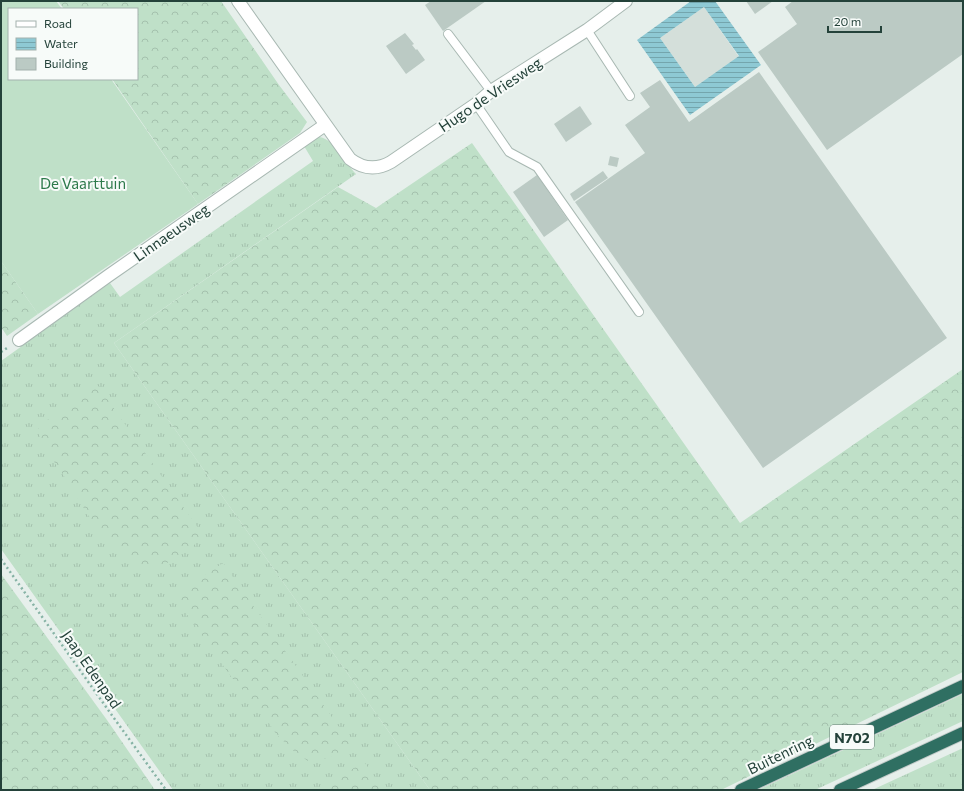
<svg xmlns="http://www.w3.org/2000/svg" width="964" height="791" viewBox="0 0 964 791" font-family="Commissioner,sans-serif">
	<defs>
		<pattern id="grass-tufts" width="24" height="20" patternUnits="userSpaceOnUse"><rect width="24" height="20" fill="#bfe0c8"/><path d="M3 7l-1-3M5 7V3M7 7l1-3M15 17l-1-3M17 17v-4M19 17l1-3" fill="none" stroke="#a4c1ad"/></pattern>
		<pattern id="forest-crowns" width="20" height="18" patternUnits="userSpaceOnUse"><rect width="20" height="18" fill="#bfe0c8"/><path d="M2 6a3 3 0 1 1 6 0M12 15a3 3 0 1 1 6 0" fill="none" stroke="#a4c1ad"/></pattern>
		<pattern id="water-rules" width="6" height="5" patternUnits="userSpaceOnUse"><rect width="6" height="5" fill="#8ec9d4"/><path d="M0 2.5h6" fill="none" stroke="#74a5ad"/></pattern>
	</defs>
	<rect width="100%" height="100%" fill="#e6efeb"/>
	<path fill="#d4dfda" d="M704 7 739 57 695 87 660 38Z"/>
	<g fill="url(#grass-tufts)">
		<path d="M319 137C335 139 345 163 356 174L114 343 430 790H173L1 549V361L110 283 120 297 313 161 304 146 314 139Z"/>
		<path d="M963 694V721L815 790H758Z"/>
		<path d="M963 748V790H872Z"/>
	</g>
	<g fill="url(#forest-crowns)">
		<path d="M58 1H221L279 85 307 122 300 133 198 204 112 79H137V9H64Z"/>
		<path d="M472 143 740 523 963 369V672L721 790H430L114 343 338 187 376 208Z"/>
		<path d="M1 261 38 314 7 336 1 327Z"/>
		<path d="M96 383 203 535 194 545 172 561 145 571 120 553 95 526 64 476 41 443 38 427Z"/>
		<path d="M223 563 351 744 330 758 308 761 296 753 276 734 260 709 232 678 173 595Z"/>
		<path d="M1 574 107 720 155 790H1Z"/>
		<path d="M364 762 384 790H317Z"/>
	</g>
	<path fill="#bfe0c8" d="M1 1H56L62 9H9V79H111L198 204 38 314 1 261Z"/>
	<path fill="url(#water-rules)" fill-rule="evenodd" d="M691 1H715L761 65 690 115 637 40ZM704 7 739 56 695 87 660 38Z"/>
	<g fill="#bbcac4">
		<path d="M431 1H486L443 31 425 5Z"/>
		<path d="M746 1H773L755 14Z"/>
		<path d="M793 1H963V54L827 150 758 52 797 24 785 7Z"/>
		<path d="M405 33 414 44 412 45 416 50 417 49 425 60 406 74 386 46Z"/>
		<path d="M759 72 947 338 763 468 575 202 645 153 625 125 650 107 640 93 660 80 689 122Z"/>
		<path d="M580 106 592 124 566 142 554 124Z"/>
		<path d="M610 156 619 158 617 167 608 165Z"/>
		<path d="M603 171 608 178 574 201 570 194Z"/>
		<path d="M537 175 568 220 544 237 513 192Z"/>
	</g>
	<g fill="none" stroke-linecap="round" stroke-linejoin="round">
		<g stroke="#a8b8b2" stroke-width="10">
			<g id="lane">
				<path d="M587 30 630 96"/>
				<path d="M448 34 491 91"/>
				<path d="M476 104 509 152 537 167 639 312"/>
			</g>
		</g>
		<g stroke="#a8b8b2" stroke-width="14">
			<g id="street">
				<path d="M238 1 350 159C363 169 377 170 391 162L476 104 491 91 587 30 626 1"/>
				<path d="M19 340 108 276 325 125"/>
			</g>
		</g>
		<g stroke="#c2cac8" stroke-width="14">
			<g id="highway">
				<path d="M741 790 963 686"/>
				<path d="M840 790 963 733"/>
			</g>
		</g>
		<g stroke="#86b3a5" stroke-width="2.5" stroke-dasharray="2 3" stroke-linecap="butt">
			<path d="M1 352 7 348"/>
			<path d="M1 559 111 714 166 790"/>
		</g>
		<use href="#lane" stroke="#fff" stroke-width="8"/>
		<use href="#street" stroke="#fff" stroke-width="12"/>
		<use href="#highway" stroke="#2f6f62" stroke-width="12"/>
	</g>
	<g text-anchor="middle" dominant-baseline="central" stroke-width="4" stroke-linejoin="round" paint-order="stroke">
		<rect fill="#f7fbf9" stroke="#637a73" stroke-width="1" x="830" y="725" width="44" height="24" rx="3"/>
		<g font-size="14" font-weight="bold" fill="#24423a">
			<text x="852" y="737">N702</text>
		</g>
		<g font-size="15" fill="#24423a" stroke="#f7fbf9">
			<text transform="translate(490 94) rotate(-34)">Hugo de Vriesweg</text>
			<text transform="translate(171 232) rotate(-35)">Linnaeusweg</text>
			<text transform="translate(92 669) rotate(55)">Jaap Edenpad</text>
			<text transform="translate(780 754) rotate(-26)">Buitenring</text>
		</g>
		<g font-size="15" fill="#2d7a4b" stroke="#f7fbf9">
			<text x="83" y="183">De Vaarttuin</text>
		</g>
	</g>
	<rect width="964" height="791" fill="none" stroke="#24423a" stroke-width="4"/>
	<rect x="8" y="8" width="130" height="72" fill="#f7fbf9" stroke="#a3b1ad"/>
	<rect x="16" y="21" width="20" height="6" fill="#ffffff" stroke="#a3b1ad"/>
	<text x="44" y="28" font-size="12" fill="#24423a">Road</text>
	<rect x="16" y="38" width="20" height="12" fill="url(#water-rules)" stroke="#a3b1ad"/>
	<text x="44" y="48" font-size="12" fill="#24423a">Water</text>
	<rect x="16" y="58" width="20" height="12" fill="#bbcac4" stroke="#a3b1ad"/>
	<text x="44" y="68" font-size="12" fill="#24423a">Building</text>
	<path d="M828 26v6h53v-6" fill="none" stroke="#24423a" stroke-width="2"/>
	<text x="834" y="26" font-size="12" fill="#24423a" stroke="#f7fbf9" stroke-width="3" paint-order="stroke">20 m</text>
</svg>
